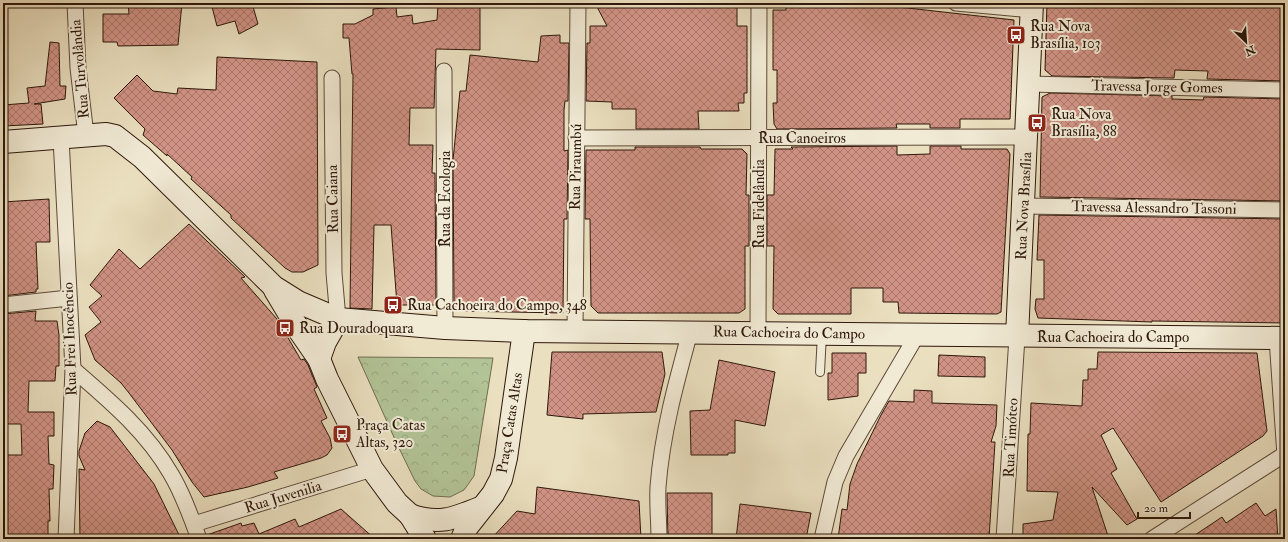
<svg xmlns="http://www.w3.org/2000/svg" width="1288" height="542" viewBox="0 0 1288 542" font-family="'IM FELL Double Pica',serif">
	<defs>
		<pattern id="park-crowns" width="20" height="18" patternUnits="userSpaceOnUse"><rect width="20" height="18" fill="#b2c396"/><path d="M2 6a3 3 0 1 1 6 0M12 15a3 3 0 1 1 6 0" fill="none" stroke="#99a780"/></pattern>
		<pattern id="building-cross-hatch" width="8" height="8" patternUnits="userSpaceOnUse"><rect width="8" height="8" fill="#d19385"/><path d="M0 0l8 8M0 8l8-8" fill="none" stroke="#aa776b"/></pattern>
	</defs>
	<rect width="100%" height="100%" fill="#eadfbf"/>
	<filter id="stains"><feTurbulence type="fractalNoise" baseFrequency=".005" numOctaves="4"/><feColorMatrix values="0 0 0 0 .2 0 0 0 0 .09 0 0 0 0 .02 0 0 0 .5 -.17"/></filter>
	<radialGradient id="worn" r=".72"><stop offset=".6" stop-color="#630" stop-opacity="0"/><stop offset="1" stop-color="#630" stop-opacity=".3"/></radialGradient>
	<path fill="url(#park-crowns)" stroke="#706d50" d="M358 357 493 358 474 476 464 490 450 497 433 496 421 489 415 481 397 444Z"/>
	<g fill="url(#building-cross-hatch)" stroke="#2e170b">
		<path d="M128 3H182L178 45 118 46 117 42H103V14H129Z"/>
		<path d="M211 3H252L258 24 239 34 235 21 217 26Z"/>
		<path d="M465 3H480V50L436 49 434 108H410L409 145H433L432 173H435L436 305H397L391 225H374L372 309 350 308 353 74H352L349 38H343V24H355L373 15V9L396 7 397 17 412 15 413 24 437 20 438 5H465Z"/>
		<path d="M595 3H737V26H747V93H744V103H738L739 111H698L699 129H636V109H612V102L586 101 587 43H590V26H607Z"/>
		<path d="M786 3H890V6L1014 20 1010 119H960V128H930V124H896L897 128 777 129 774 124 773 103H777V70H773V10H786Z"/>
		<path d="M1047 3H1283V6H1285V81L1207 79 1208 71 1175 70 1174 78 1052 76 1045 70Z"/>
		<path d="M560 35V43H569L568 101H565L564 110V151L568 150 567 219H564L563 313 458 311 454 307 453 160 460 91H466L470 55 538 62 541 36Z"/>
		<path d="M50 42 59 43 60 86H66L65 99 34 104H41L43 124 3 126V105L29 103 27 88 45 86Z"/>
		<path d="M217 57 317 62 318 265 303 272H292L285 268 231 218V215L191 179 192 177 167 154V156L143 135 145 129 114 98 137 75 153 91 177 94 178 88 216 90Z"/>
		<path d="M1050 93 1172 96V99L1203 100 1204 97 1285 99V201L1040 197 1042 97Z"/>
		<path d="M897 146V155L930 154V146H961V149H1007L1010 154 1001 312 997 314 899 313 898 302H883V288H851V314H778L773 309 774 246H767V195H774L775 149H793L791 147Z"/>
		<path d="M635 147H700L701 149H742L747 154 746 195H749V246H745V309L739 313H598L591 306 590 219H585L586 150H635Z"/>
		<path d="M49 199 50 242H36L38 289H36V292L3 296V202Z"/>
		<path d="M1039 215 1285 219V323L1152 321V322L1038 318 1035 309 1036 299H1044V260H1037Z"/>
		<path d="M189 224 245 277 241 278 277 319 301 360 304 359 308 365 317 387 314 389 327 418 321 421 330 438 332 448 327 455 321 458 274 472 278 478 248 487 204 497 192 482 172 450 129 393 121 383 95 360 85 335 101 322 89 307 102 296 90 285 119 249 140 269Z"/>
		<path d="M36 311 35 321H57L59 335V366H56L55 381H29L28 412H54V436H48L49 464 54 465 53 489H49L50 521H48V539H3V455H22L21 424H3V314Z"/>
		<path d="M552 352H662L665 374 656 412 583 414V419L547 415Z"/>
		<path d="M1098 352 1257 353 1267 431 1263 436 1161 502 1113 428 1101 435 1117 469 1111 473 1137 519 1127 525 1092 487 1109 539H1023V524L1053 520 1058 492 1027 491 1028 434H1030L1031 403 1082 406 1083 380H1088V369H1097Z"/>
		<path d="M832 353H866V373H858V396L828 400V373H832Z"/>
		<path d="M939 355 985 357V377L938 376Z"/>
		<path d="M719 360 775 372 765 426 735 420V453H728V455H691L690 411 710 410Z"/>
		<path d="M914 390 932 391V403L997 405 996 426 991 442H995L989 539H838L842 509 847 510 850 484 857 464 881 415 889 401 914 402Z"/>
		<path d="M97 421 110 427 154 484 181 539H80L79 469 85 470 79 456V451L85 433Z"/>
		<path d="M537 487 639 501 641 539H491L517 511 535 514Z"/>
		<path d="M667 493H712V539H668Z"/>
		<path d="M1256 503 1265 516 1276 509 1278 539H1189L1222 517 1226 523Z"/>
		<path d="M740 504 811 513 806 539H736Z"/>
		<path d="M341 509 375 539H208L207 535 241 523 242 526 254 523 259 534 295 519 299 527Z"/>
	</g>
	<g fill="none" stroke-linecap="round" stroke-linejoin="round">
		<g stroke="#5d4938" stroke-width="10">
			<path id="lane" d="M820 372 822 334"/>
		</g>
		<g stroke="#5d4938" stroke-width="17">
			<g id="street">
				<path d="M75 3 78 68 86 135"/>
				<path d="M956 3 1032 10"/>
				<path d="M444 71 445 328"/>
				<path d="M332 78 334 273 338 319"/>
				<path d="M1029 84 1285 90"/>
				<path d="M61 138 73 369 66 539"/>
				<path d="M576 138 1027 137"/>
				<path d="M1024 206 1285 210"/>
				<path d="M3 305 69 298"/>
				<path d="M575 331 578 3"/>
				<path d="M758 333 759 3"/>
				<path d="M1277 338 1285 456"/>
				<path d="M73 369C109 400 147 432 171 474 183 494 191 517 199 539"/>
				<path d="M194 524 372 469"/>
				<path d="M659 539C659 522 657 504 658 487 662 434 676 383 690 332"/>
				<path d="M822 539 835 482 846 456 917 335"/>
				<path d="M1004 539 1017 337"/>
				<path d="M1152 539 1285 454"/>
			</g>
		</g>
		<g stroke="#2e170b" stroke-width="24">
			<g id="secondary">
				<path d="M3 142 106 134 115 136 142 157 274 287 298 302 338 319 445 328 524 331 1285 338"/>
				<path d="M275 290 299 330 319 359 327 379 372 469 397 503 410 515 425 539"/>
				<path d="M1017 337 1032 3"/>
				<path d="M319 359 325 342 338 319"/>
				<path d="M410 515C438 525 453 519 480 508"/>
				<path d="M462 539 467 527 493 494 501 479 506 458 524 331"/>
			</g>
		</g>
		<use href="#lane" stroke="#f1ead5" stroke-width="8"/>
		<use href="#street" stroke="#f1ead5" stroke-width="15"/>
		<use href="#secondary" stroke="#f1ead5" stroke-width="22"/>
	</g>
	<defs>
		<g id="bus-square" transform="scale(1)"><rect x="-9" y="-9" width="18" height="18" rx="4" fill="#8f2418" stroke="#f1ead5"/><path d="M-5-6H5V4H4V6H2V4H-2V6H-4V4H-5ZM-3.5-4V0h7V-4ZM-3.5 1.2v1.5H-2V1.2ZM2 1.2v1.5H3.5V1.2Z" fill="#fff"/></g>
	</defs>
	<g fill-rule="evenodd">
		<use href="#bus-square" x="1016" y="35"/>
		<use href="#bus-square" x="1037" y="123"/>
		<use href="#bus-square" x="393" y="305"/>
		<use href="#bus-square" x="285" y="328"/>
		<use href="#bus-square" x="342" y="434"/>
	</g>
	<g text-anchor="middle" dominant-baseline="central" stroke-width="4" stroke-linejoin="round" paint-order="stroke">
		<g font-size="15" fill="#2e170b" stroke="#f1ead5" text-anchor="start">
			<text x="1030" y="26">Rua Nova<tspan x="1030" dy="17">Brasília, 103</tspan></text>
			<text x="1051" y="114">Rua Nova<tspan x="1051" dy="17">Brasília, 88</tspan></text>
			<text x="407" y="305">Rua Cachoeira do Campo, 348</text>
			<text x="299" y="328">Rua Douradoquara</text>
			<text x="356" y="425">Praça Catas<tspan x="356" dy="17">Altas, 320</tspan></text>
		</g>
		<g font-size="15" fill="#2e170b" stroke="#f1ead5">
			<text transform="translate(80 69) rotate(-95)">Rua Turvolândia</text>
			<text transform="translate(1157 87) rotate(1)">Travessa Jorge Gomes</text>
			<text x="802" y="138">Rua Canoeiros</text>
			<text transform="translate(576 167) rotate(-89)">Rua Piraumbú</text>
			<text transform="translate(333 199) rotate(-91)">Rua Caiana</text>
			<text transform="translate(445 199) rotate(-90)">Rua da Ecologia</text>
			<text transform="translate(759 204) rotate(-90)">Rua Fidelândia</text>
			<text transform="translate(1024 206) rotate(-87)">Rua Nova Brasília</text>
			<text transform="translate(1154 208) rotate(1)">Travessa Alessandro Tassoni</text>
			<text transform="translate(789 333) rotate(1)">Rua Cachoeira do Campo</text>
			<text x="1113" y="337">Rua Cachoeira do Campo</text>
			<text transform="translate(70 339) rotate(-92)">Rua Frei Inocêncio</text>
			<text transform="translate(510 423) rotate(-81)">Praça Catas Altas</text>
			<text transform="translate(1011 438) rotate(-87)">Rua Timóteo</text>
			<text transform="translate(283 497) rotate(-17)">Rua Juvenilia</text>
		</g>
	</g>
	<rect width="1288" height="542" fill="none" stroke="#eadfbf" stroke-width="16"/>
	<rect x="4" y="4" width="1280" height="534" fill="none" stroke="#2e170b" stroke-width="2"/>
	<rect x="8" y="8" width="1272" height="526" fill="none" stroke="#2e170b"/>
	<g transform="translate(1246 42) rotate(155)" stroke="#f1ead5" stroke-width="3" paint-order="stroke">
	<path d="M0-3L7 15L0 10L-7 15Z" fill="#2e170b"/>
	<text y="-6" font-size="11" font-weight="bold" text-anchor="middle" fill="#2e170b">N</text>
	</g>
	<path d="M1138 512v6h52v-6" fill="none" stroke="#2e170b" stroke-width="2"/>
	<text x="1144" y="512" font-size="12" fill="#2e170b" stroke="#f1ead5" stroke-width="3" paint-order="stroke">20 m</text>
	<rect width="100%" height="100%" filter="url(#stains)"/>
	<rect width="100%" height="100%" fill="url(#worn)"/>
</svg>
